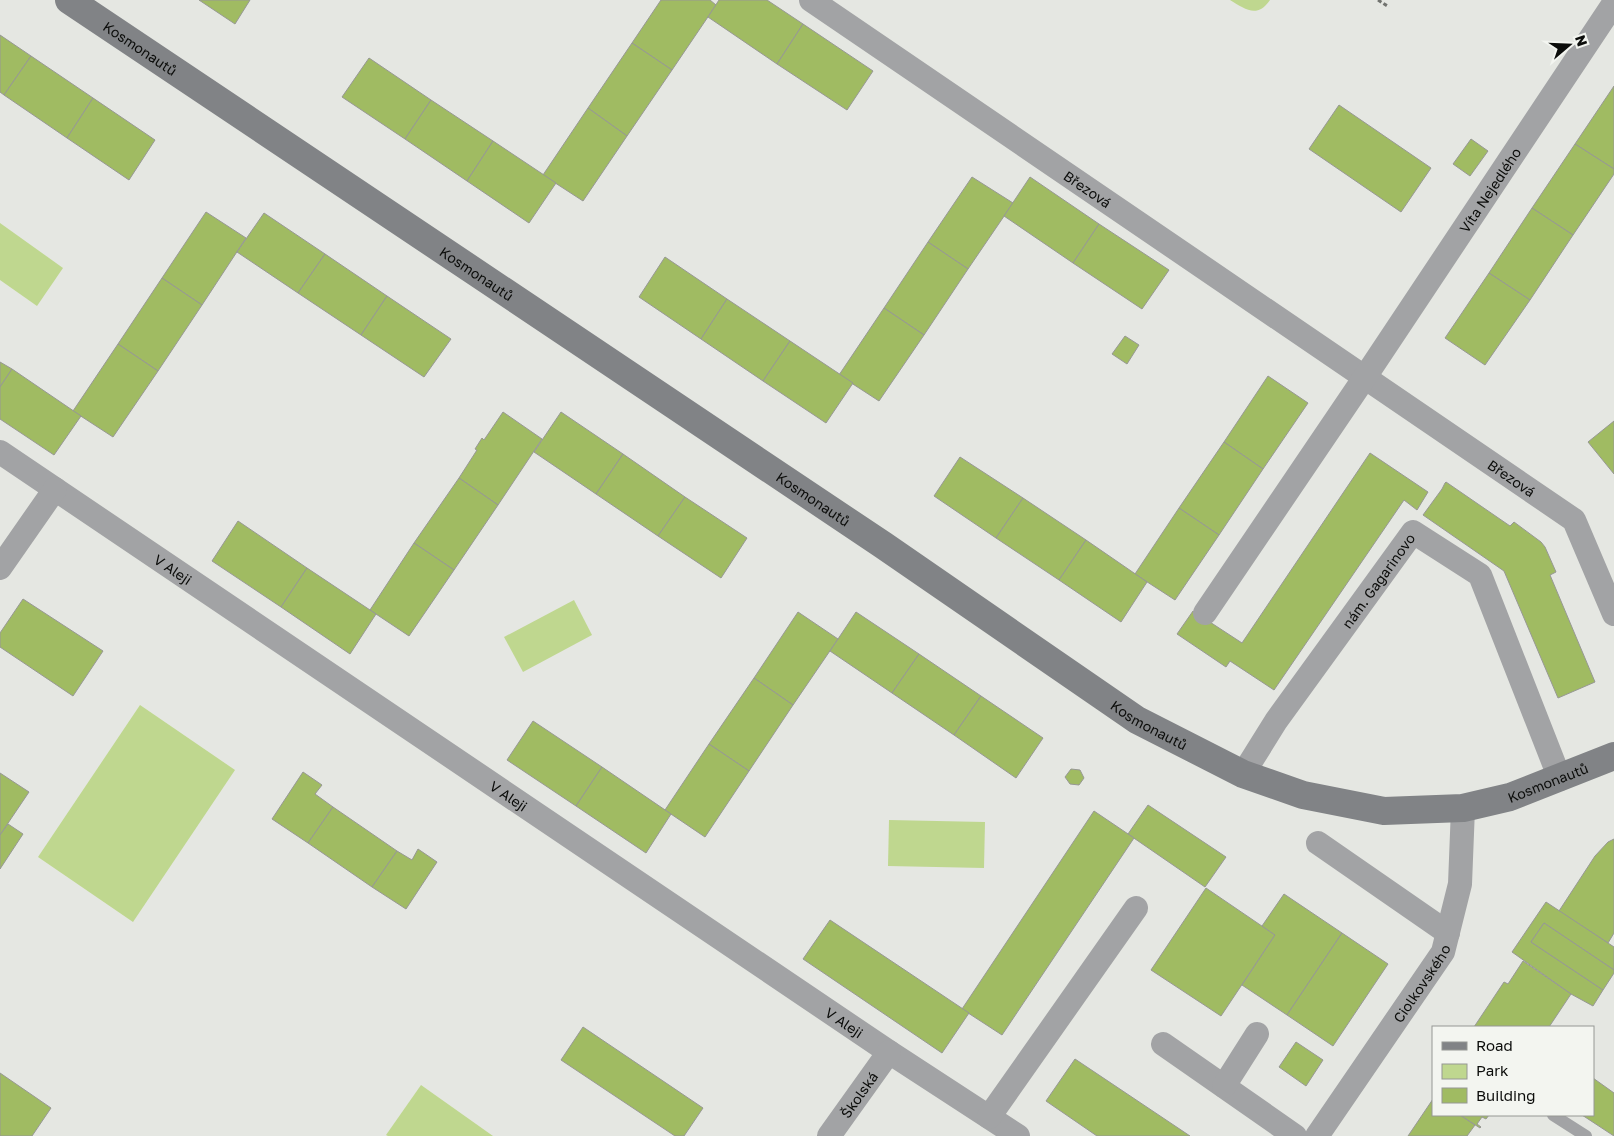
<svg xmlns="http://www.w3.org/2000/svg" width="1614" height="1136" viewBox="0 0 1614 1136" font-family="'Golos Text',sans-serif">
	<rect width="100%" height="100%" fill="#e5e7e2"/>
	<g fill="#bfd78f">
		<path d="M1230 0H1270C1257 19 1245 9 1230 0Z"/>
		<path d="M0 223 63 268 37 306 0 280Z"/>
		<path d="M574 600 592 635 523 672 504 637Z"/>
		<path d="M140 705 235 770 133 922 38 857Z"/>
		<path d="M889 820 985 822 984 868 888 866Z"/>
		<path d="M421 1085 493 1136H388L386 1135Z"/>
	</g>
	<g fill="#a0bb62" stroke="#979894">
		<path d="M199 0H250L235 24Z"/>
		<path d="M661 0H710L716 5 672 70 632 43Z"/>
		<path d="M719 0H767L803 24 777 64 708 17Z"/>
		<path d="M803 24 873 71 847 110 777 64Z"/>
		<path d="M0 35 31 56 4 95 0 92Z"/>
		<path d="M632 43 672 70 627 136 588 108Z"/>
		<path d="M31 56 93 98 67 138 4 95Z"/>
		<path d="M369 58 431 100 405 139 342 97Z"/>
		<path d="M1614 86V169L1575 144Z"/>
		<path d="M93 98 155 140 129 180 67 138Z"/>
		<path d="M431 100 493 141 467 181 405 139Z"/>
		<path d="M1339 105 1431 168 1401 212 1309 149Z"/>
		<path d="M588 108 627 136 583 201 543 175Z"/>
		<path d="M1471 139 1488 151 1470 176 1453 164Z"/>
		<path d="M493 141 556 183 529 223 467 181Z"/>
		<path d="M1575 144 1614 169V174L1573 235 1532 208Z"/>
		<path d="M972 177 1013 203 968 269 928 242Z"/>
		<path d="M1030 177 1099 224 1073 263 1004 216Z"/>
		<path d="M1532 208 1573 235 1530 300 1489 273Z"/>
		<path d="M206 212 246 238 202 305 162 278Z"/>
		<path d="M264 213 325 254 298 293 237 252Z"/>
		<path d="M1099 224 1169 270 1142 309 1073 263Z"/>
		<path d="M928 242 968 269 924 335 884 308Z"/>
		<path d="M325 254 387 296 361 335 298 293Z"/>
		<path d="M665 257 727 299 701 339 639 297Z"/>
		<path d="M1489 273 1530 300 1485 365 1445 338Z"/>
		<path d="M162 278 202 305 158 371 118 344Z"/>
		<path d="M387 296 451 339 424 377 361 335Z"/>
		<path d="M727 299 790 341 763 381 701 339Z"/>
		<path d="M884 308 924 335 879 401 839 375Z"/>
		<path d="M1125 336 1139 345 1127 364 1112 354Z"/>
		<path d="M790 341 853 383 826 423 763 381Z"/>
		<path d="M118 344 158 371 113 437 73 411Z"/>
		<path d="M0 362 12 369 0 387Z"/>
		<path d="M12 369 81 416 54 455 0 419V387Z"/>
		<path d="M1268 376 1308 403 1263 469 1224 442Z"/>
		<path d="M503 412 542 439 498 505 459 478 477 450 475 449 482 438 484 440Z"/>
		<path d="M561 412 623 454 596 494 534 452Z"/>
		<path d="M1614 421V474L1588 442Z"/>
		<path d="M1224 442 1263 469 1219 535 1179 508Z"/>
		<path d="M1370 453 1428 492 1417 510 1404 500 1274 690 1230 661 1226 667 1177 634 1193 611 1242 643Z"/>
		<path d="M623 454 685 497 658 536 596 494Z"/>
		<path d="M960 457 1023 498 996 538 934 496Z"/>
		<path d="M459 478 498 505 454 570 414 543Z"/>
		<path d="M1446 482 1510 526 1514 522 1541 542 1545 547 1556 572 1550 575 1595 682 1558 698 1504 571 1423 515 1442 489 1445 483Z"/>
		<path d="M685 497 747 538 721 578 658 536Z"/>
		<path d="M1023 498 1086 540 1059 580 996 538Z"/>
		<path d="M1179 508 1219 535 1175 600 1135 574Z"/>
		<path d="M238 521 307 568 281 607 212 561Z"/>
		<path d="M1086 540 1147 582 1121 622 1059 580Z"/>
		<path d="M414 543 454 570 409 636 370 610Z"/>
		<path d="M307 568 376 614 350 654 281 607Z"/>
		<path d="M23 599 103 651 73 696 0 647V633Z"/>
		<path d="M798 612 838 639 793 705 754 678Z"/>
		<path d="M856 612 919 654 892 693 830 651Z"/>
		<path d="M919 654 981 696 954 735 892 693Z"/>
		<path d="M754 678 793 705 749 771 709 744Z"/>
		<path d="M981 696 1043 738 1016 778 954 735Z"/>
		<path d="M533 721 602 767 576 806 507 760Z"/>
		<path d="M709 744 749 771 705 837 665 810Z"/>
		<path d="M602 767 671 814 646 853 576 806Z"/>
		<path d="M1071 769 1080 770 1084 778 1079 785 1070 784 1065 777Z"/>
		<path d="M303 772 322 785 315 794 333 807 308 843 272 819Z"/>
		<path d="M0 773 29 792 0 835Z"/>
		<path d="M1148 805 1226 857 1205 887 1128 834Z"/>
		<path d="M333 807 397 851 372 887 308 843Z"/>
		<path d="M1094 811 1134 838 1002 1035 962 1009Z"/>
		<path d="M8 824 23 834 0 869V835Z"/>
		<path d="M1614 839V933L1608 943 1559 911 1595 856 1608 842Z"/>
		<path d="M418 849 437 862 406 909 372 887 397 851 412 860Z"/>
		<path d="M1206 888 1275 935 1221 1016 1151 970Z"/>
		<path d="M1284 894 1342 933 1287 1015 1242 985 1275 935 1262 926Z"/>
		<path d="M1546 902 1614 947V970L1544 923 1531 942 1603 990 1593 1006 1571 994 1512 952Z"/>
		<path d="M830 920 969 1013 942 1053 803 959Z"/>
		<path d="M1544 923 1614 970V973L1603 990 1531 942Z"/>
		<path d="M1342 933 1388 964 1333 1046 1287 1015Z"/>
		<path d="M1523 961 1571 994 1549 1027H1474L1504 982 1508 984Z"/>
		<path d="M583 1027 703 1108 684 1136H675L561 1060Z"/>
		<path d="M1296 1042 1323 1060 1306 1086 1279 1067Z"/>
		<path d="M1075 1059 1190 1136H1097L1046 1101Z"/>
		<path d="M0 1073 51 1108 32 1136H0Z"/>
		<path d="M1593 1078 1614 1093V1136L1582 1115H1593Z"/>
		<path d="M1433 1099V1115H1460L1475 1125 1467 1136H1408Z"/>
		<path d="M1460 1115H1489L1486 1119 1482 1117 1477 1124 1481 1127 1480 1128Z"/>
	</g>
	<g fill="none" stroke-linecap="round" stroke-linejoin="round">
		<path stroke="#71736f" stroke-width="3" stroke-dasharray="4 2.5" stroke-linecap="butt" d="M1378 0 1389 7"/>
		<path stroke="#a2a3a5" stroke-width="12" d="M1553 1115 1586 1136"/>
		<g stroke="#a2a3a5" stroke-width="24">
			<path id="s1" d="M811 0 1574 520 1614 614"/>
			<path id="s2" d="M0 452 889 1052 1018 1136"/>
			<path d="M0 568 55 489"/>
			<path id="s3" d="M1205 613 1365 377 1614 3"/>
			<path id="s4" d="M1243 774 1276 721 1413 532 1480 575 1560 779"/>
			<path d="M1318 843 1448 933"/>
			<path d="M1163 1044 1295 1136"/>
			<path d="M1224 1086 1257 1034"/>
			<path d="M989 1117 1136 908"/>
			<path id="s5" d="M829 1136 889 1052"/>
			<path id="s6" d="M1317 1136 1443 952 1460 884 1463 808"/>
		</g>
		<path stroke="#818386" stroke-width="28" id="s7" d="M69 0 883 545 1137 720 1243 774 1303 795 1384 811 1463 808 1510 797 1614 756"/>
	</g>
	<g text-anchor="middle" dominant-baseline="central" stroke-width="5" stroke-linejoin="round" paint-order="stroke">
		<g font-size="14" fill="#0b0c0a" stroke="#f3f5f0">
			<text stroke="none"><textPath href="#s7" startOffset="86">Kosmonautů</textPath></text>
			<text stroke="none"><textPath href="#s1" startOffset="335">Březová</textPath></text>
			<text stroke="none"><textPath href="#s3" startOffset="510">Víta Nejedlého</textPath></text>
			<text stroke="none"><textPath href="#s7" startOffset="491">Kosmonautů</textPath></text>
			<text stroke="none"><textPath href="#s1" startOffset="848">Březová</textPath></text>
			<text stroke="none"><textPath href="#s7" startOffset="896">Kosmonautů</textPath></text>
			<text stroke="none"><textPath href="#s2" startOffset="209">V Aleji</textPath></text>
			<text stroke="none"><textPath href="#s4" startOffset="236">nám. Gagarinovo</textPath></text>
			<text stroke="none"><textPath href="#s7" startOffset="1301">Kosmonautů</textPath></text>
			<text stroke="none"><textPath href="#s7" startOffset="1721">Kosmonautů</textPath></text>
			<text stroke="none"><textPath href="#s2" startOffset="614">V Aleji</textPath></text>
			<text stroke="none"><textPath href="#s6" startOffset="185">Ciolkovského</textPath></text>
			<text stroke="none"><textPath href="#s2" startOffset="1019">V Aleji</textPath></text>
			<text stroke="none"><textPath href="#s5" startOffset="51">Školská</textPath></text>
		</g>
	</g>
	<rect x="1432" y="1026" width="162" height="90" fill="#f3f5f0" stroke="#969894"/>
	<rect x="1442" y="1042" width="25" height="8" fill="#818386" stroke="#969894"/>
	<text x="1476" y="1051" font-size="15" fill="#0b0c0a">Road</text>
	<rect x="1442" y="1064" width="25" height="15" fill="#bfd78f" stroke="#969894"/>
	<text x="1476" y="1076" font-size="15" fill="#0b0c0a">Park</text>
	<rect x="1442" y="1088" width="25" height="15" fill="#a0bb62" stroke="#969894"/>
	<text x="1476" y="1101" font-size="15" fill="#0b0c0a">Building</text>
	<g transform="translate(1569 45) rotate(71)" stroke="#f3f5f0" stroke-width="4" paint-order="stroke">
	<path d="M0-4L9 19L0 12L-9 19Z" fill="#0b0c0a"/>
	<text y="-8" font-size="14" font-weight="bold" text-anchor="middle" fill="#0b0c0a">N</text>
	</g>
</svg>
